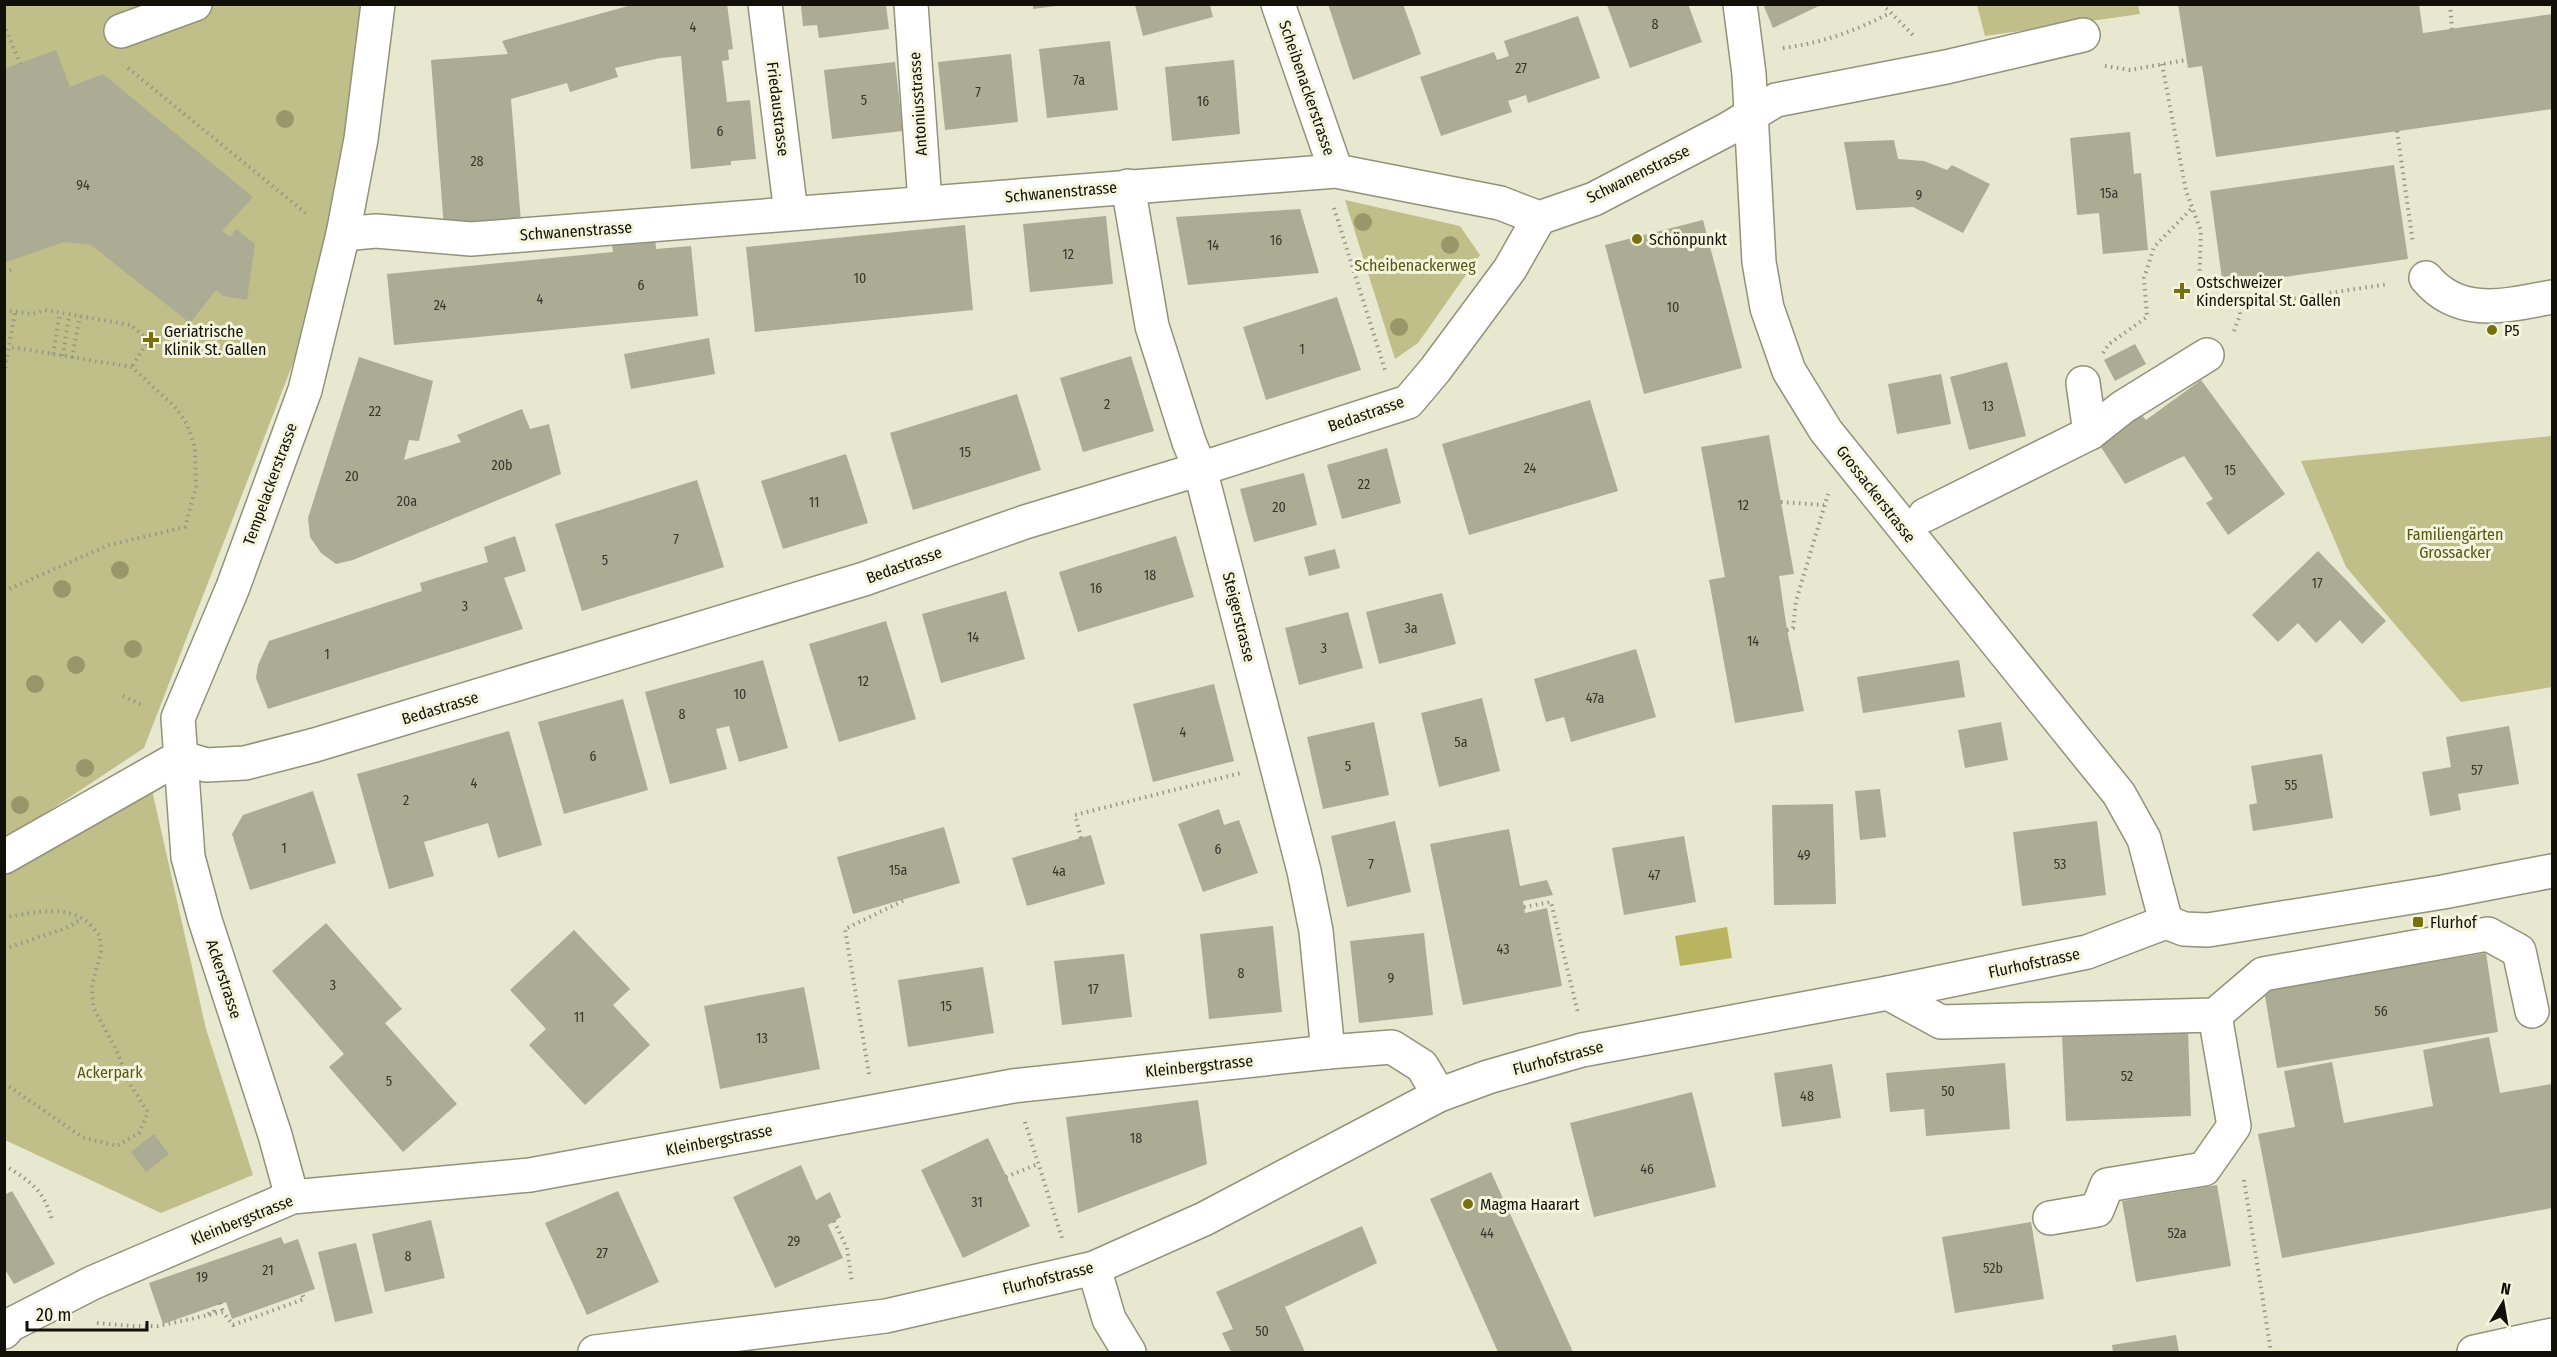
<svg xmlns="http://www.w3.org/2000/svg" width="2557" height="1357" viewBox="0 0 2557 1357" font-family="'Fira Sans Condensed',sans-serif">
	<rect width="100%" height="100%" fill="#e8e8d0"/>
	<g fill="#c0be89">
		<path d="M5 5H368L343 234 144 748 5 840Z"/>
		<path d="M1977 5H2138L2140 14 1985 36Z"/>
		<path d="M1345 200 1460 226 1480 255 1418 343 1395 359Z"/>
		<path d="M2552 436V687L2461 702 2346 567 2301 461Z"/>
		<path d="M152 790 206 1029 253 1175 161 1213 5 1140V873Z"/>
	</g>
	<path fill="#b8b460" d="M1727 927 1732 958 1680 966 1675 936Z"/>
	<g fill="#acac95">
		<path d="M635 4H727L733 49 728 50 729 60 722 61 727 102 750 100 756 159 731 161V165L691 169 681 56 660 58 615 68 618 77 570 92 567 83 511 99 521 222 444 228 431 60 508 54 502 41Z"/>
		<path d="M1033 4H1056V6L1033 9Z"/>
		<path d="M1328 4H1403L1421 54 1353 80Z"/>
		<path d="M1610 4H1688L1702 42 1630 68 1607 5Z"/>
		<path d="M1763 4H1823L1773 28Z"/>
		<path d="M2178 4H2419L2423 33 2552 14V109L2216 157 2202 66 2188 68Z"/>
		<path d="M801 5H886L889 29 819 38 817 25 803 26Z"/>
		<path d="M1135 5H1210L1213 17 1143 36Z"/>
		<path d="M1578 16 1600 78 1528 103 1526 95 1508 101 1512 112 1441 136 1420 77 1494 52 1497 60 1509 56 1504 41Z"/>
		<path d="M1110 41 1118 110 1047 118 1039 49Z"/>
		<path d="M56 50 70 87 103 74 253 197 222 231 230 237 236 229 255 244 247 300 223 296 216 290 190 323 91 245 64 242 4 263V69Z"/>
		<path d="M1011 54 1018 122 945 130 938 62Z"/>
		<path d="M1234 60 1240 134 1172 141 1165 67Z"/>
		<path d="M895 62 903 131 832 139 824 70Z"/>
		<path d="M2130 132 2134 174 2141 173 2148 250 2103 254 2099 213 2077 215 2070 138Z"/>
		<path d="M1894 140 1898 159 1924 161 1947 170 1952 165 1990 184 1963 233 1913 207 1856 210 1844 142Z"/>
		<path d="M2394 165 2408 259 2223 286 2210 191Z"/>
		<path d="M1300 209 1319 273 1188 285 1176 217Z"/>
		<path d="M1106 216 1113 284 1030 292 1023 224Z"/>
		<path d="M1703 220 1742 368 1644 394 1605 245Z"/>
		<path d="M965 225 973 310 755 332 746 247Z"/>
		<path d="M655 235 656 249 691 246 698 316 394 345 387 274 613 252 611 239Z"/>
		<path d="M1337 297 1361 370 1266 400 1243 327Z"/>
		<path d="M709 338 715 374 631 389 624 354Z"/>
		<path d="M2135 344 2146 364 2115 381 2104 360Z"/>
		<path d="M1131 356 1154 431 1083 452 1060 378Z"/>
		<path d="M359 357 433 381 419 441 409 440 404 460 461 442 457 435 522 409 530 429 549 424 561 474 353 560 336 564 321 553 310 537 308 518Z"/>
		<path d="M2007 362 2026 436 1969 450 1950 377Z"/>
		<path d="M1941 374 1951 424 1897 434 1888 384Z"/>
		<path d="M2201 380 2285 494 2228 535 2206 503 2213 499 2184 456 2125 484 2097 441 2138 411 2146 420Z"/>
		<path d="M1017 394 1041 470 913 510 890 433Z"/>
		<path d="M1590 400 1618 491 1469 535 1442 444Z"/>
		<path d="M1769 435 1794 574 1779 576 1787 630 1804 711 1735 723 1709 580 1725 577 1701 447Z"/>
		<path d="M1387 448 1401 503 1342 519 1327 465Z"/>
		<path d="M846 454 868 523 783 549 761 481Z"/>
		<path d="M1304 473 1317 525 1254 542 1240 489Z"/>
		<path d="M697 480 724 567 582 611 555 524Z"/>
		<path d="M515 536 526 571 504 578 523 629 268 709 256 678 258 665 269 641 422 591 420 583 488 562 484 547Z"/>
		<path d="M1176 536 1194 597 1078 632 1059 572Z"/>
		<path d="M1335 549 1340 568 1309 576 1304 557Z"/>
		<path d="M2318 551 2386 621 2362 644 2340 620 2316 643 2298 623 2278 642 2252 615Z"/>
		<path d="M1006 591 1025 659 941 683 922 614Z"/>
		<path d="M1442 593 1456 644 1379 664 1366 612Z"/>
		<path d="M1348 612 1363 668 1299 685 1285 628Z"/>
		<path d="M886 621 916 719 839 742 809 644Z"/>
		<path d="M1636 649 1656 717 1571 742 1564 717 1546 722 1534 679Z"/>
		<path d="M763 660 788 748 739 762 729 726 716 729 727 769 670 784 645 692Z"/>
		<path d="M1959 660 1965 697 1863 713 1857 677Z"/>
		<path d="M1214 684 1234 761 1153 782 1133 704Z"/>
		<path d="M1482 698 1500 771 1439 787 1421 713Z"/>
		<path d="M623 699 648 790 564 814 538 722Z"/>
		<path d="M1374 722 1389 795 1323 809 1307 737Z"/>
		<path d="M2001 722 2008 760 1965 768 1958 730Z"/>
		<path d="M2509 726 2519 784 2458 794 2461 810 2430 816 2422 772 2451 767 2446 737Z"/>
		<path d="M509 731 542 845 498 858 488 823 424 842 434 876 389 889 357 774Z"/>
		<path d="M2322 754 2333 818 2253 831 2249 805 2257 803 2251 766Z"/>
		<path d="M1880 789 1886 837 1860 840 1855 791Z"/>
		<path d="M313 791 336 863 250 890 232 834 243 815Z"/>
		<path d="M1833 804 1836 904 1774 905 1772 805Z"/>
		<path d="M1219 809 1224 825 1239 820 1258 873 1203 892 1178 824Z"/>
		<path d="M1395 821 1411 892 1347 907 1331 836Z"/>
		<path d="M2097 821 2106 895 2022 906 2013 832Z"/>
		<path d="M944 827 960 883 853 914 837 857Z"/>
		<path d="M1509 829 1520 886 1547 880 1553 895 1523 901 1525 913 1547 908 1562 986 1463 1005 1430 844Z"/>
		<path d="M1091 835 1105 884 1027 906 1012 858Z"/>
		<path d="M1684 836 1696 902 1624 915 1612 848Z"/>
		<path d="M326 923 402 1009 385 1023 457 1104 403 1152 329 1067 344 1054 272 971Z"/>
		<path d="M1273 926 1282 1012 1209 1019 1200 934Z"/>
		<path d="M574 930 630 989 613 1005 650 1045 585 1105 529 1045 546 1029 510 990Z"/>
		<path d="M1424 933 1433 1015 1359 1023 1350 941Z"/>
		<path d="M2486 953 2498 1032 2277 1068 2264 990Z"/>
		<path d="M1124 954 1132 1017 1062 1025 1054 961Z"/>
		<path d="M983 967 994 1033 908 1047 898 980Z"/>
		<path d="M804 987 820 1069 720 1089 704 1006Z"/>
		<path d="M2188 1030 2191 1116 2066 1121 2062 1036Z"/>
		<path d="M2489 1037 2500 1093 2552 1084V1208L2282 1258 2258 1134 2295 1127 2284 1071 2332 1062 2344 1123 2433 1106 2423 1050Z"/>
		<path d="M2005 1063 2010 1129 1926 1136 1924 1109 1890 1112 1886 1073Z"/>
		<path d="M1832 1064 1841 1118 1782 1127 1774 1073Z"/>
		<path d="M1692 1092 1716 1187 1594 1217 1570 1123Z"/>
		<path d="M1198 1100 1207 1164 1078 1213 1066 1117Z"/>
		<path d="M154 1134 169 1154 146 1172 131 1152Z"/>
		<path d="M988 1138 1030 1226 963 1258 921 1170Z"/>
		<path d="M801 1165 816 1200 830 1192 841 1217 828 1225 843 1258 775 1288 733 1197Z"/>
		<path d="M1491 1172 1573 1352H1498L1430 1199Z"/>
		<path d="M2217 1185 2231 1266 2136 1282 2122 1201Z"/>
		<path d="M12 1191 55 1264 14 1284 4 1268V1195Z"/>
		<path d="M618 1191 659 1282 587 1315 545 1223Z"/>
		<path d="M431 1220 445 1278 385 1292 372 1234Z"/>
		<path d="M2031 1222 2044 1299 1955 1313 1942 1237Z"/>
		<path d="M1362 1226 1377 1263 1285 1307 1305 1352H1231L1222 1333 1233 1329 1216 1292Z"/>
		<path d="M281 1237 284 1244 298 1239 315 1289 232 1319 226 1302 163 1324 149 1283Z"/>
		<path d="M356 1243 373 1313 335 1322 318 1252Z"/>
		<path d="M2176 1335 2179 1352H2113L2112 1345Z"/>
	</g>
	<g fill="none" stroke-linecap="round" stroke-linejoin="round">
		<g stroke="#92927b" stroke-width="36">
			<g id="minor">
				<path d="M765 4 791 213"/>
				<path d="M911 4 925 203"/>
				<path d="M1278 4 1336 171"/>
				<path d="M1740 4 1749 74 1759 262 1767 308 1789 371 1826 431 2119 794 2144 839 2166 922"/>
				<path d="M121 31 195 4"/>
				<path d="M1128 186 1152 326 1189 442 1200 469 1304 871 1316 931 1328 1052"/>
				<path d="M343 234 376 231 471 239 1336 171 1500 203 1539 218 1594 199 1728 129 1776 100 1946 67 2083 35"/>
				<path d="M2426 278C2460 319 2508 305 2552 297"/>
				<path d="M2090 433 2123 407 2207 355"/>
				<path d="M1925 515 2090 433 2083 383"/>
				<path d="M180 757 206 765 245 763 315 745 864 579 1025 522 1200 469 1408 402 1435 370 1510 269 1539 218"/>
				<path d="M4 857 180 757"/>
				<path d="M1888 993 1941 1022 2215 1015 2263 974 2488 934 2519 951 2532 1011"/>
				<path d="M292 1197 275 1135 205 920 188 857 178 718 233 587 305 390 343 234 361 139 378 4"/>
				<path d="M2050 1218 2097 1210 2107 1185 2204 1169 2234 1126 2215 1015"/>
				<path d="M1094 1268 1109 1319 1129 1352"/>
				<path d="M4 1332 10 1325 92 1283 292 1197 530 1175 1013 1086 1328 1052 1392 1047 1422 1066 1439 1095"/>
				<path d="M595 1352 886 1316 1094 1268 1204 1219 1439 1095 1488 1077 1582 1050 1888 993 2087 952 2166 922 2184 929 2208 930 2443 892 2552 871"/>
				<path d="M2474 1352 2552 1335"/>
			</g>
		</g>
		<g stroke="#979785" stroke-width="4" stroke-dasharray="1.5 4.5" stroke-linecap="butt">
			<path d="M1882 4 1914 36"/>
			<path d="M2450 4 2452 29"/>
			<path d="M4 24 20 64"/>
			<path d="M1783 48C1822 43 1855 31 1890 13"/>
			<path d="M2162 64 2186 191 2201 231 2199 286 2217 303 2235 307 2389 284"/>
			<path d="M2105 66 2130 70 2186 60"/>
			<path d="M128 68 308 215"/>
			<path d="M2397 131 2413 243"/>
			<path d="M1334 208 1385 370"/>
			<path d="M4 272 12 270"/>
			<path d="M4 310 32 314 45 310 131 325 148 340 132 367"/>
			<path d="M2234 331 2240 315V306"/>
			<path d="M2103 353 2109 344 2147 317 2144 278 2154 247 2192 208"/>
			<path d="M53 354 60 313"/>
			<path d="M63 356 69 315"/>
			<path d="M72 358 80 316"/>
			<path d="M4 374 15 312"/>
			<path d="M1781 502 1824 505"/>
			<path d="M4 587 9 589 109 545 185 527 196 487 195 448 187 424 176 408 132 367 10 347"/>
			<path d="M1787 630 1793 628 1796 601 1828 494"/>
			<path d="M123 696 144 706"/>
			<path d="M1081 838 1075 815 1241 773"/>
			<path d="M1524 907 1551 902 1578 1013"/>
			<path d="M4 918C29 913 61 905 83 919 90 923 95 931 100 936L101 952 92 985 93 1007 116 1049 129 1083 148 1112 139 1133 117 1146 82 1137 4 1083"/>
			<path d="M4 949 66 928 82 919"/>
			<path d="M869 1074 845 929 907 899"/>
			<path d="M1025 1122 1062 1238"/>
			<path d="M4 1165C30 1181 44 1190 52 1220"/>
			<path d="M1006 1177 1038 1164"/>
			<path d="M2244 1180 2271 1352"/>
			<path d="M834 1221 847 1248 852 1283"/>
			<path d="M220 1303 223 1312"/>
			<path d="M208 1314 214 1311 213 1306"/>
			<path d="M97 1323 133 1326H158L223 1312 233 1325 304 1299 302 1293"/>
		</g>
		<use href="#minor" stroke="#fff" stroke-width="33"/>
	</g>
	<g fill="#99976a">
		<circle cx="285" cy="119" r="9"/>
		<circle cx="1363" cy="222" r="9"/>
		<circle cx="1450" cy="245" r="9"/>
		<circle cx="1399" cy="327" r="9"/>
		<circle cx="120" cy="570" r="9"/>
		<circle cx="62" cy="589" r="9"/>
		<circle cx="133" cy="649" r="9"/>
		<circle cx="76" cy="665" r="9"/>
		<circle cx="35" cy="684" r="9"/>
		<circle cx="85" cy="768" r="9"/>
		<circle cx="20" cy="805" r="9"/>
	</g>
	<g fill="#757113" stroke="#f5f5dd" stroke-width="2">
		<circle cx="1637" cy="239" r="6"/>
		<path d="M2179 282h6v6h6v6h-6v6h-6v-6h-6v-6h6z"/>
		<circle cx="2492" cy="330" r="6"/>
		<path d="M148 331h6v6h6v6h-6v6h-6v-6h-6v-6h6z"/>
		<rect x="2412" y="916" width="12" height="12" rx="3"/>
		<circle cx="1468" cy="1204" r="6"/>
	</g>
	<g text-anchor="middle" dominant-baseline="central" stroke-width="6" stroke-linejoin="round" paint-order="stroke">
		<g font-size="14" fill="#37372b">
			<text x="1655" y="24">8</text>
			<text x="693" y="27">4</text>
			<text x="1521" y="68">27</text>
			<text x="1079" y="80">7a</text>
			<text x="978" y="92">7</text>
			<text x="864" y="100">5</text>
			<text x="1203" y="101">16</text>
			<text x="720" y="131">6</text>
			<text x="477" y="161">28</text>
			<text x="83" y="185">94</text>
			<text x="2109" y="193">15a</text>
			<text x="1919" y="195">9</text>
			<text x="1276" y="240">16</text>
			<text x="1213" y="245">14</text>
			<text x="1068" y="254">12</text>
			<text x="860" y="278">10</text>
			<text x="641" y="285">6</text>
			<text x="540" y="299">4</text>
			<text x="440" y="305">24</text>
			<text x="1673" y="307">10</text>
			<text x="1302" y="349">1</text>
			<text x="1107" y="404">2</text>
			<text x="1988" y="406">13</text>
			<text x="375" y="411">22</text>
			<text x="965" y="452">15</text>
			<text x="502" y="465">20b</text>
			<text x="1530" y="468">24</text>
			<text x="2230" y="470">15</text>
			<text x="352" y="476">20</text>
			<text x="1364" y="484">22</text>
			<text x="407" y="501">20a</text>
			<text x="814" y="502">11</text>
			<text x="1743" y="505">12</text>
			<text x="1279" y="507">20</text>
			<text x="676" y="539">7</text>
			<text x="605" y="560">5</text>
			<text x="1150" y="575">18</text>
			<text x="2317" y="583">17</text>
			<text x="1096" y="588">16</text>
			<text x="465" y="606">3</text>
			<text x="1411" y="628">3a</text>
			<text x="973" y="637">14</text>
			<text x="1753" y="641">14</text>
			<text x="1324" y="648">3</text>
			<text x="327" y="654">1</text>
			<text x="863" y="681">12</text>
			<text x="740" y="694">10</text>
			<text x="1595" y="698">47a</text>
			<text x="682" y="714">8</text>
			<text x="1183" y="732">4</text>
			<text x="1461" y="742">5a</text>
			<text x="593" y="756">6</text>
			<text x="1348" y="766">5</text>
			<text x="2477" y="770">57</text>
			<text x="474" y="783">4</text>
			<text x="2291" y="785">55</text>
			<text x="406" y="800">2</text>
			<text x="284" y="848">1</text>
			<text x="1218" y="849">6</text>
			<text x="1804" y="855">49</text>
			<text x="1371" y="864">7</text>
			<text x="2060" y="864">53</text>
			<text x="898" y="870">15a</text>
			<text x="1059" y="871">4a</text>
			<text x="1654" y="875">47</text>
			<text x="1503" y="949">43</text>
			<text x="1241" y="973">8</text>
			<text x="1391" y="978">9</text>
			<text x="333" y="985">3</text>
			<text x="1093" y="989">17</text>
			<text x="946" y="1006">15</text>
			<text x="2381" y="1011">56</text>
			<text x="579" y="1017">11</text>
			<text x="762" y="1038">13</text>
			<text x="2127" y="1076">52</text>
			<text x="389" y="1081">5</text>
			<text x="1948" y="1091">50</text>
			<text x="1807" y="1096">48</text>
			<text x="1136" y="1138">18</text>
			<text x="1647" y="1169">46</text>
			<text x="977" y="1202">31</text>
			<text x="1487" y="1233">44</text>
			<text x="2177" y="1233">52a</text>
			<text x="794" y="1241">29</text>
			<text x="602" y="1253">27</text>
			<text x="408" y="1256">8</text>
			<text x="1993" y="1268">52b</text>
			<text x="268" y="1270">21</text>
			<text x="202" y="1277">19</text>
			<text x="1262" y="1331">50</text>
		</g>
		<g font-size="16" fill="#101008" stroke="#f5f5dd">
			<text transform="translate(1307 88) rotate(71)">Scheibenackerstrasse</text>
			<text transform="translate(918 104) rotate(-94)">Antoniusstrasse</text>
			<text transform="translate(778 109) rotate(83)">Friedaustrasse</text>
			<text transform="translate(1638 174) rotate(-26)">Schwanenstrasse</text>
			<text transform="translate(1061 192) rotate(-5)">Schwanenstrasse</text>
			<text transform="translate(576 231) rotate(-4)">Schwanenstrasse</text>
			<text transform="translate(1366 414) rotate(-19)">Bedastrasse</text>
			<text transform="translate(270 484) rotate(-70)">Tempelackerstrasse</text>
			<text transform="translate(1876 494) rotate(52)">Grossackerstrasse</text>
			<text transform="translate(904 565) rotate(-20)">Bedastrasse</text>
			<text transform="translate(1239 617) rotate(76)">Steigerstrasse</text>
			<text transform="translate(440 708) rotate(-17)">Bedastrasse</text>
			<text transform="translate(2034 963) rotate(-12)">Flurhofstrasse</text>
			<text transform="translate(224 979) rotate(72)">Ackerstrasse</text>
			<text transform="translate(1558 1058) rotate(-15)">Flurhofstrasse</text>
			<text transform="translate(1199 1066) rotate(-6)">Kleinbergstrasse</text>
			<text transform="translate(719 1140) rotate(-11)">Kleinbergstrasse</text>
			<text transform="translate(242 1220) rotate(-22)">Kleinbergstrasse</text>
			<text transform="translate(1048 1278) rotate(-14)">Flurhofstrasse</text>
		</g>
		<g font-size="16" fill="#101008" stroke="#f5f5dd" text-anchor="start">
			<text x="1649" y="239">Schönpunkt</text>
			<text x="2196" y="282">Ostschweizer<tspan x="2196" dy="18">Kinderspital St. Gallen</tspan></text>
			<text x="2504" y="330">P5</text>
			<text x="164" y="331">Geriatrische<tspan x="164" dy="18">Klinik St. Gallen</tspan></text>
			<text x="2430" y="922">Flurhof</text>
			<text x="1480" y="1204">Magma Haarart</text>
		</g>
		<g font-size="16" fill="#585516" stroke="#f5f5dd">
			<text x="1415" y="265">Scheibenackerweg</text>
			<text x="2455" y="534">Familiengärten<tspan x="2455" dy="18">Grossacker</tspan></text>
			<text x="110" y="1072">Ackerpark</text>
		</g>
	</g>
	<rect width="2557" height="1357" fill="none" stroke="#101008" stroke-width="12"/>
	<g transform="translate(2503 1303) rotate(11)" stroke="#f5f5dd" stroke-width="4.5" paint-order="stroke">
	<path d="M0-4.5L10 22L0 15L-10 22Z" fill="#101008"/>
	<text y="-9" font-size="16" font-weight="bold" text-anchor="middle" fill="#101008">N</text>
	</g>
	<path d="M27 1321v9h120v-9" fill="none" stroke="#101008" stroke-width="3"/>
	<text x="36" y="1321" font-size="18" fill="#101008" stroke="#f5f5dd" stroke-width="4.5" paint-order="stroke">20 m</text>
</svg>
